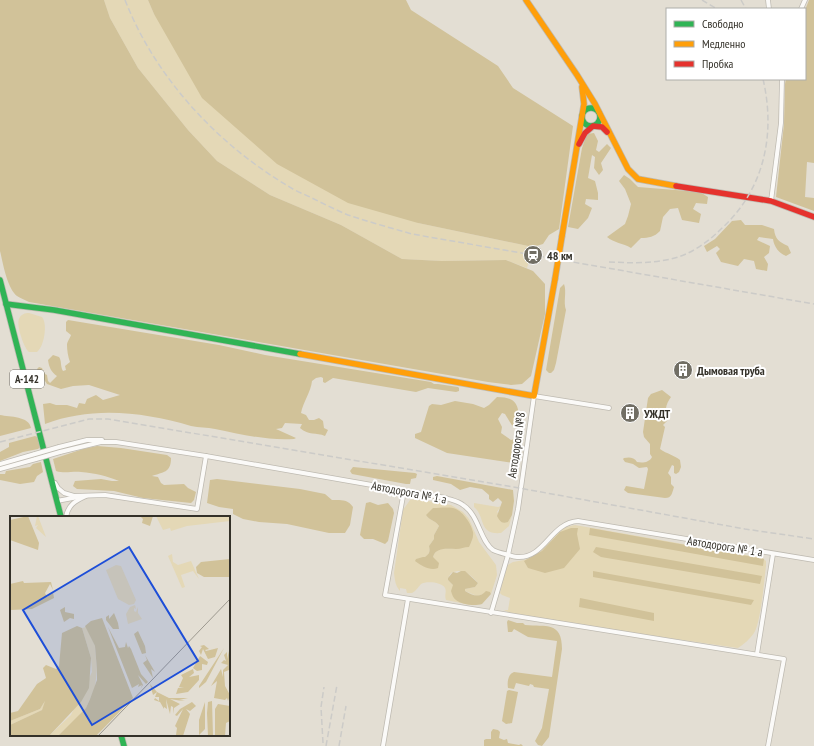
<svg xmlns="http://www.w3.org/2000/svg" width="814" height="746" viewBox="0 0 814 746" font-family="'PT Sans Narrow',sans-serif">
	<rect width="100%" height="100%" fill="#e3ded3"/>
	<g fill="#e4d8b6" fill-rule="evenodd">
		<path d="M104 0H148L154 14 418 223 533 247 527 268 506 260 442 261 402 259 341 225 270 195 217 161 188 130 138 68 110 18Z"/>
		<path d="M29 313 42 317C48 324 44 347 37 352H29C24 348 16 325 19 319 21 314 25 313 29 313Z"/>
		<path d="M416 499 451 505 463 512 469 519 479 542 496 565 497 575 491 594 490 592 477 596 465 591V589L475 587 478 583C469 573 463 568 451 573L448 578V580L453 585 457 601 471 605 446 600C444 595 447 592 445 588 442 582 426 581 421 584 418 587 416 591 412 593H407L406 589 400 588V591C395 585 395 580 394 573L403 510 410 500ZM426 515 472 541C468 544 463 547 458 548 448 550 437 545 433 557L416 559C425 558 431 557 429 546L434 539V535L439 526C435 520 430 521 426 515Z"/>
		<path d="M474 503 498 507 501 506 497 512 508 522 512 515 509 526 501 533C478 535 486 517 474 507Z"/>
		<path d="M575 525 763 558 766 561V566C764 581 761 622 754 633 749 640 744 644 738 648L550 621 512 614 504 610H508L510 598 502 595 500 593 506 566 513 562 524 560 534 556 562 528Z"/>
	</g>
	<g fill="#d1c299">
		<path d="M0 0H104L110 18 138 68 188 130 217 161 270 195 341 225 402 259 442 261 506 260 533 271 545 284V314L531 376 522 384 511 385 488 382 29 302C25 300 20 298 17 296 7 288 3 263 0 251Z"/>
		<path d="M148 0H406L411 10 498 66 513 88 573 126 559 229 549 235 543 244 533 247 418 223 348 203 277 164 202 98 154 14Z"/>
		<path d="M809 0H814V163L807 162 805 197 814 198V211L776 197 784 124 785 84 786 79H805V10Z"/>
		<path d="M594 133 598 141 596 150 599 152 607 144 611 148 601 163 603 170 599 175 594 168 595 157 592 155 588 178 595 181 598 193V200L586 199 585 204 592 208 588 218 578 229 568 227 582 148 587 134Z"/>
		<path d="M624 175 630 179 638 187 700 192 708 197 707 204 696 203 693 209 701 214 699 223 682 220 678 208 670 209 663 217 660 231C654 237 649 238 641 238L631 248C623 243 614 243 607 237L625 224 628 216 631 204 625 189 619 181Z"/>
		<path d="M741 220 745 225H762L774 229C775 239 779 242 788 246L791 253 786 256C779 253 774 247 773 239L759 237 757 240 770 246 769 253 764 257 768 264 767 271 756 269 754 261 744 259 738 266 721 262 716 253 720 249 717 246 707 252 704 246 715 239 732 221Z"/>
		<path d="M564 284C567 292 563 302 566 310L556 363 554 370 551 373H549L546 370 560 288Z"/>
		<path d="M68 320 219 345 265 355 431 382 434 384H438L458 387 459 388V391L456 392 428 388 416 392 333 378 325 383 323 382V378L321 377 316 378 312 381C311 392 303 402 301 413L306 415 309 420H314L319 418 323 421 324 428 328 430 325 436C316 432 309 436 300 428L302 424 285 423 282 428 276 429 296 438 294 439C268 441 240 434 215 429 207 427 199 428 191 426 143 412 93 406 45 424L43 404 50 403 56 405H67L77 408 79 403 85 404 87 399 96 395 103 400 120 395 89 385 73 386 61 389 47 384 37 369 39 367 42 368 45 374 47 375 48 381 50 383 57 376C51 372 49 367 48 360L53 355 59 357C62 361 60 366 63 371L66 370 65 366 70 362C68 357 67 350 67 345 67 342 70 338 71 335L66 331V322Z"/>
		<path d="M662 390 671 397C665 405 665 411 667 421L663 425 665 427 660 449C667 454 674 455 680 460L681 467 679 472 676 474 674 473V466L672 465 668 473 671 477V484L674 487C672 493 672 498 665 498L628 493 624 490 626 486 644 489 648 469 647 467 639 468 633 464 625 462 623 459 624 458C629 457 634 457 637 462 642 463 649 463 652 457L650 454V444L644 437 643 432 648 398 651 394Z"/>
		<path d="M497 397C519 397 519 408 519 426L516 427H513L505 414 502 413 498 419 502 427 501 433 511 440 514 439 519 443 518 455 514 463 447 453 415 438V434L421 432 429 406 432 404 441 405 455 401 473 404 484 408 489 405Z"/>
		<path d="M0 415C10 417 29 416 31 428L0 436Z"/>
		<path d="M35 436 39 438 41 446 38 449 23 452 0 461V452L9 447V443Z"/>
		<path d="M97 446 121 448 167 455 171 458C171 473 163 472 152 476L158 477 161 483 164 485 184 484 188 488 196 492 194 500 191 503 143 498 114 491 77 489 73 486 75 481 101 479 112 481H119C107 476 95 473 81 472 72 471 65 474 56 471L53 459 83 449Z"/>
		<path d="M41 462 43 472 37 476 34 482 20 484 0 480V474H5L6 471 30 467 33 464Z"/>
		<path d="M353 467 415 473 417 474 416 478 411 479 410 484H406L352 474 350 471Z"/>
		<path d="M437 476 513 490 514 501 512 515 508 522C501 524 500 521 497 516L502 502 498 498 493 502 489 499V495L482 489 470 487 460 490 451 484 433 480V477Z"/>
		<path d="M217 479 300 489 325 494 332 500C340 500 348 499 353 507L350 525 345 533H329L287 524 259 522 243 519 233 514V509L219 507 207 503 210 480Z"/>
		<path d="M370 502 378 505 388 503 393 509 394 513 388 541 385 544 373 539H364L360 535 366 503Z"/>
		<path d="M433 508C439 508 447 507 453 508 462 510 471 523 473 532 474 537 471 543 469 547 464 547 461 549 456 549 447 549 436 547 433 557L439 563 438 568C430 571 422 566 415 561L416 559 423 557H425C430 554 430 551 429 546L434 539V535L439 526C435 520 430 521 426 515Z"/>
		<path d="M571 528H578L577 534 580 549 564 568 545 573 528 568 524 561 542 551 560 532Z"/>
		<path d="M590 528 764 559 763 566 589 535Z"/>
		<path d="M596 547 762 576 760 584 601 557 593 552Z"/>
		<path d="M461 571H465L478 583 475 587 465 589V591C473 596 480 598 486 591L490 592 491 594 482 604C475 606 462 605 456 600 453 598 452 594 451 591L453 585 448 580V578L453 572 457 573Z"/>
		<path d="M593 571 754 600 751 605 593 577Z"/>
		<path d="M580 598 654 613V621L579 607Z"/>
		<path d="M508 620 517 623H523L525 625C546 627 562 621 562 649L549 737 542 746 538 745 535 741 542 728 549 689 534 687 533 685 530 684 529 686 516 683 514 689 508 688C507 682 508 674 514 672L552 677 557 641 528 637 514 629 512 632H508L507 622Z"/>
		<path d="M509 690 518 692 512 723 506 724 502 721 507 691Z"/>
		<path d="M493 729 498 730 500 732 499 738 504 740 507 739 508 743 519 745 521 744 523 746H484V740L486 739H491V732Z"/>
	</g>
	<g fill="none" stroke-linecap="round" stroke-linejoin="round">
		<g stroke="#bebab1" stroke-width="5.5">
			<g id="street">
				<path d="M768 0 769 9"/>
				<path d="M801 9 805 0"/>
				<path d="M771 201 781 123 782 79"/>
				<path d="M59 447 87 440H102"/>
				<path d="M60 452 101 442H116L206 456 446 498C451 500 458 501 463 505 479 515 480 541 493 550 497 552 501 553 505 554 509 555 513 557 517 557 545 559 550 523 578 521L814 560"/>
				<path d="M0 464 35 454"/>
				<path d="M0 469 36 459"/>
				<path d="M55 483 58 488 64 493 74 496 105 495 197 509 206 456"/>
				<path d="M404 491 385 595 784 659 768 746"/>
				<path d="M57 501 78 497"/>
				<path d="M66 517C68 505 75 501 86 496"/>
				<path d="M491 613 508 555 518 509 534 396 609 408"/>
				<path d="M757 654 773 554"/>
				<path d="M383 746 408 599"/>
			</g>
		</g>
		<g stroke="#bebab1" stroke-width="7">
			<g id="fast">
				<circle cx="591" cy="117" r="9"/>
				<path d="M0 280 61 517"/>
				<path d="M6 304 54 310 300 354"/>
				<path d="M121 735 124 746"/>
			</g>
		</g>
		<g stroke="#bebab1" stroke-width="7">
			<g id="slow">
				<path d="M526 0 577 75 595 104 628 169 638 179 676 186"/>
				<path d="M562 236 584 104 582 87"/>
				<path d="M300 354 534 396 555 279"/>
			</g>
		</g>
		<g stroke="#bebab1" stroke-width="7">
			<g id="jam">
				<path d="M579 144 585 133 593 126 602 127 607 132"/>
				<path d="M676 186 771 201 814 217"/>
			</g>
		</g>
		<use href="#street" stroke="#fbfaf8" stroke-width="4"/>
		<use href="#fast" stroke="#30b455" stroke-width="5.5"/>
		<use href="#slow" stroke="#ff9f0a" stroke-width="5.5"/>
		<use href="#jam" stroke="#e5322d" stroke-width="5.5"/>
		<g stroke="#cccbc8" stroke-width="1.5" stroke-dasharray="6 3" stroke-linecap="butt">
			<path d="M125 0C155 77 217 144 288 186 295 191 304 194 312 198 324 204 336 210 348 215 369 222 391 228 412 234L814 304"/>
			<path d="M702 0 717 9"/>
			<path d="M741 0 746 9"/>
			<path d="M609 262C632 263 656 264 678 257 694 252 709 241 721 229 764 190 776 135 763 79"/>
			<path d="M0 442 89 419H108L508 486 745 529 814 539"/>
			<path d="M323 743 321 707 324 687"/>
			<path d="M326 746 337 685"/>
			<path d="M339 746 346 706"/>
		</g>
		<g stroke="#bebab1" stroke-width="5.5" stroke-linecap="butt">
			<g id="street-bridge">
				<path d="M35 454 59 447"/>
				<path d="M36 459 60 452"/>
			</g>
		</g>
		<g stroke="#bebab1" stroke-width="7" stroke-linecap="butt">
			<path id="slow-bridge" d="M555 279 562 236"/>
		</g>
		<use href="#street-bridge" stroke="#fbfaf8" stroke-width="4"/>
		<use href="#slow-bridge" stroke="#ff9f0a" stroke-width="5.5"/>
	</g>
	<defs>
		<g id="station-disc" transform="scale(1)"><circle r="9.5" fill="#716e64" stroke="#fff"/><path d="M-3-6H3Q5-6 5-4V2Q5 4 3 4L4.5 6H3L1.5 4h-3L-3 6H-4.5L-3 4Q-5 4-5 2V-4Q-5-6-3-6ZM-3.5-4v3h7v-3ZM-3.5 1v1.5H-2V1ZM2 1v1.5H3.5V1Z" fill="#fff"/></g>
		<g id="building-disc" transform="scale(1)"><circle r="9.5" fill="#716e64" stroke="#fff"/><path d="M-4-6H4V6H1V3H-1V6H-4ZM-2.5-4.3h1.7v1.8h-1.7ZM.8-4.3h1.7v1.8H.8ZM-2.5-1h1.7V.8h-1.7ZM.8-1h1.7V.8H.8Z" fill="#fff"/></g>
	</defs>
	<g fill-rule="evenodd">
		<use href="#station-disc" x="533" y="255"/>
		<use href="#building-disc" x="683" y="370"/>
		<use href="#building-disc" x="630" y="413"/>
	</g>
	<g text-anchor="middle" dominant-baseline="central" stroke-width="4" stroke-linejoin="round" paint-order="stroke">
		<rect fill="#fff" stroke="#716f69" stroke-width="1" x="10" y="370" width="34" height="18" rx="3"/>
		<g font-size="11" font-weight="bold" fill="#343129">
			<text x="27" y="379">А-142</text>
		</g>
		<g font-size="12" font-weight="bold" fill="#343129" stroke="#fff" text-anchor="start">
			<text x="547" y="255">48 км</text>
			<text x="697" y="370">Дымовая труба</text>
			<text x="644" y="413">УЖДТ</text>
		</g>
		<g font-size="12" fill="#343129" stroke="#fff">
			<text transform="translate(516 445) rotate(-82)">Автодорога №8</text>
			<text transform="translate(409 492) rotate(11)">Автодорога № 1 а</text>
			<text transform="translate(725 546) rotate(9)">Автодорога № 1 а</text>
		</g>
	</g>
	<g transform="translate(10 516)">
		<rect width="220" height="220" fill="#e3ded3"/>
		<path d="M27 0H28L36 21 26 12 28 9 25 10ZM146 0H220V5L177 10 161 15 160 12 153 14ZM162 38 163 46 168 49 181 45 189 63 183 55 171 59 175 71 172 72 158 40ZM106 49 111 50 126 84 124 88 119 89 108 83 96 54ZM125 89 126 93 124 92V95L126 96 128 91V97L132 103 118 108 116 98 120 91ZM76 111 85 130 87 154 85 171 76 192 61 208 48 220H39L61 199 82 156 81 142 72 112ZM37 182 32 194 0 209V205L30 193Z" fill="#e4d8b6"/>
		<path d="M18 0 29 27 28 34 0 24V4ZM130 0H143L140 10 132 7 133 3ZM220 43V61H194L187 57 186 51 191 46ZM13 65 14 67 41 66 43 74 40 68 35 77 37 81 43 76 44 82 22 93 1 94 0 68ZM55 91V96L64 98V103L60 102 54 106 50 94ZM104 97 108 107 109 113H103L96 104V101L99 99V103ZM92 102 123 182 86 220H48L76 192 80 183 87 164V154L85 130 75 110 81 105ZM67 110 72 112 81 142 79 172 71 186 39 220H0V209L32 194 35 185 30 193 0 205V197L8 195 27 168 36 162 33 152 36 149 46 153 49 150 52 117ZM98 111 109 132 115 131 116 126 118 132 119 130 121 133 131 158 138 166 136 168 128 159 133 169 131 172 132 169 128 171 129 168 122 172ZM128 115 135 130 136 137 132 138 124 118ZM194 129 199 133 195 134 196 135 208 132 205 141 198 143 193 133 191 139 189 135 192 131 190 130ZM214 132 196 166 189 172V170ZM219 135V154L214 156 215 170 220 179 218 185 217 182 215 184 204 182 207 165 201 170 211 153 213 161V154L218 149 211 147 214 144 216 145 214 139 217 136V143ZM135 139 145 156 141 153 143 162 133 147 137 144ZM190 140 198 146 197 149 192 148V154L187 155 183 152ZM183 153 184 157 179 161 189 159V164L178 176 166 178 168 172 174 171H169L173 162 171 159ZM140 168 147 176 159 182H178L169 184 175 185H172L160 183 170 188 164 192V198L163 191 161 190 160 198 156 183 157 193 154 191V193L150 186 144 184 145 182 149 185V181H145L147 176 143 179ZM202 185 203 220H198L197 197 198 186ZM182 186 186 190 180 195 176 193 180 198 173 220 166 219 167 212 165 210 173 193 167 200 165 199 170 193ZM195 186V213L189 219V204ZM208 188 220 190V205L216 207 215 220H205V193Z" fill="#d1c299"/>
		<path fill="none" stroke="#9d998f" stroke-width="1" d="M88 220 220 83"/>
		<path fill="#1d4ed8" fill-opacity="0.15" stroke="#1d4ed8" stroke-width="2" d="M119 31 188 145 82 209 13 94Z"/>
		<rect width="220" height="220" fill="none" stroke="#343129" stroke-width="2"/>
	</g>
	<rect x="666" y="8" width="140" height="72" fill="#ffffff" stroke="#aeada9"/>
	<rect x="674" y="21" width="20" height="6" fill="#30b455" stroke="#aeada9"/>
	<text x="702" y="28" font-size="12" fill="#343129">Свободно</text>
	<rect x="674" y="41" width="20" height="6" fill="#ff9f0a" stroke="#aeada9"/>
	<text x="702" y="48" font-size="12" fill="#343129">Медленно</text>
	<rect x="674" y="61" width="20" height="6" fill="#e5322d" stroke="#aeada9"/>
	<text x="702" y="68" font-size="12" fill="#343129">Пробка</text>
</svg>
